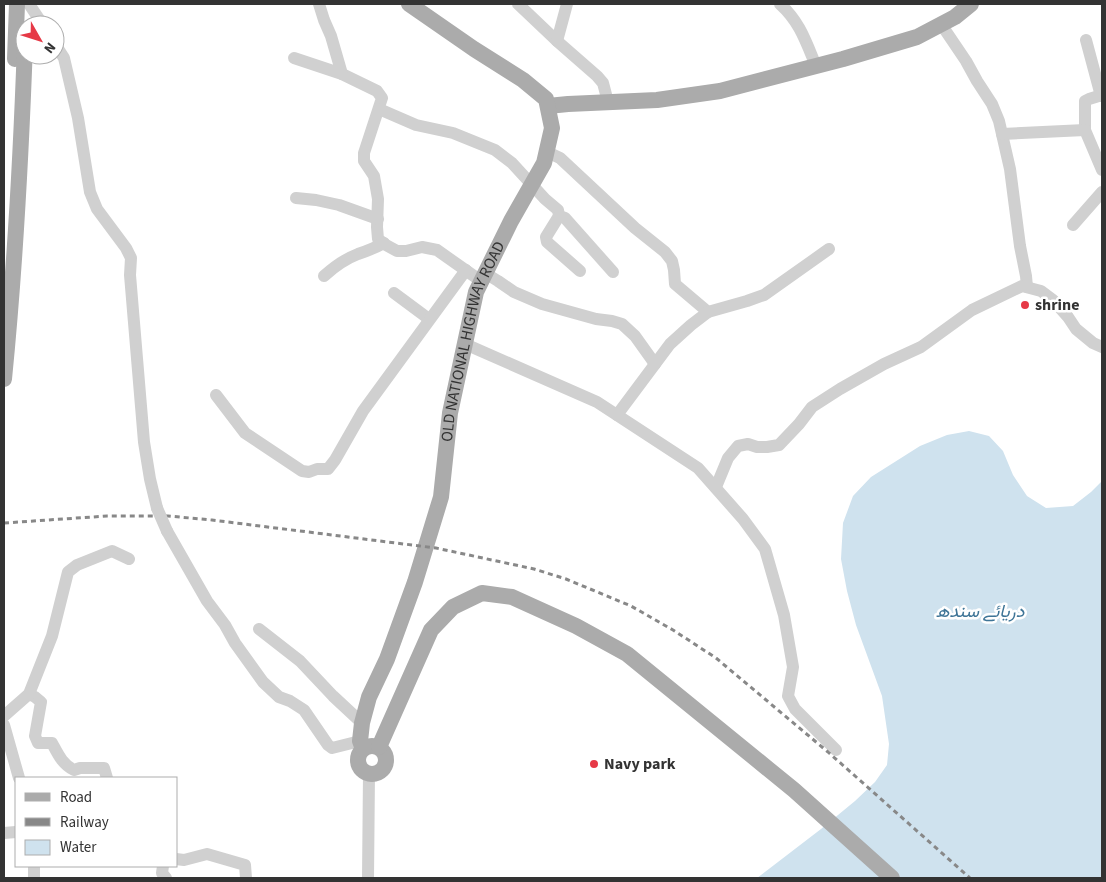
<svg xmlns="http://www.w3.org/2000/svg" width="1106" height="882" viewBox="0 0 1106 882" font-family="'Source Sans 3',Vazirmatn,sans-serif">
	<rect width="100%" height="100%" fill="#fff"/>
	<path fill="#cfe2ee" d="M969 431 989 436 1003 451 1013 475 1027 496 1046 508 1073 506 1091 492 1102 481V878H757L821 829 855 801 875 782 887 765 889 744 882 696 856 625 847 591 841 559 843 523 853 496 871 477 920 446 947 435Z"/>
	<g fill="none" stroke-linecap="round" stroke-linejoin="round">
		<g stroke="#d0d0d0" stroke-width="12">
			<path d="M29 4 43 25"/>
			<path d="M319 4 324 20 331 36 342 74 377 91 382 98 364 153V161L374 176 378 199 377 227 378 239 386 245 397 251H406L422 247 437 250 481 281"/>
			<path d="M518 4 557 41 597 76 603 83 608 102"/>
			<path d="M780 4C800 22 806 42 816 66"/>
			<path d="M941 24 966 61 977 81 992 104 999 121 1010 169 1020 246 1026 276 1027 287"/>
			<path d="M1086 40 1101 96"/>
			<path d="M557 41 567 4"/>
			<path d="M55 44 64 58 78 118 90 192 97 209 126 248 131 258 130 275 144 442 150 479 157 508"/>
			<path d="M294 58 342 74"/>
			<path d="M1102 95 1089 99 1085 101V130L1102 170"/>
			<path d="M379 109 416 125 453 133 495 150 512 163 545 199 558 210 559 216 546 237 547 242 580 271"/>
			<path d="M1002 134 1085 130"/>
			<path d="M547 152 560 158 635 228 665 252 672 261 674 270 675 284 708 312"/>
			<path d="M296 198 316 200 339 205 378 219"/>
			<path d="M559 216 565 218 613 272"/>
			<path d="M1073 225 1102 192"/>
			<path d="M485 273 498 281 514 292 542 304 596 319 612 321 622 324 635 336 655 364"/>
			<path d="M324 276C334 267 345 259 358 254 367 251 375 248 384 243"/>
			<path d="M394 293 429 319"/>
			<path d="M465 344 597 402 698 468 743 519 765 549 784 615 793 667 788 696 795 709 836 750"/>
			<path d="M216 395 245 433 302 471 309 472 317 469H328L335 460 363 411 466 270"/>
			<path d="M617 415 670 344 691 325 708 312 747 301 764 295 829 249"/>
			<path d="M716 487 728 458 738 446 748 444 757 447H767L779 445 799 424 812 407 840 389 884 364 921 347 972 310 1022 286 1041 291 1053 300 1068 317 1076 329 1093 343 1102 347"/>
			<path d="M167 531 207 601 225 625 235 643 263 682 279 697 290 701 304 710 328 745 332 748 360 741"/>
			<path d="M259 629 300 661 333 696 362 723"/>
			<path d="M29 694 35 697 41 702 35 736 38 743H52C58 754 62 764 74 770L80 768H104L107 778"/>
			<path d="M4 716 29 694 52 636 68 572 77 565 112 551 129 559"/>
			<path d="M4 725 19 778"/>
			<path d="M4 833 16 832"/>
			<path d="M176 859 184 860 207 854 245 865 246 878"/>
			<path d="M163 866 162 873 166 878"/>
			<path d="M34 878V866"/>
			<path d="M368 878 369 773"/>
		</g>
		<g stroke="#ababab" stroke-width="16">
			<path d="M15 59 17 4"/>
			<path d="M548 106 568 104 657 100 720 91 843 59 917 37 955 17 971 4"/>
			<path d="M4 379C15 268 21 156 25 44"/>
			<circle cx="372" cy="760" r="14"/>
			<path d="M379 747 431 630 453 607 482 593 512 597 576 626 627 654 794 790 892 878"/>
			<path id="s1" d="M363 749 360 741 362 723 369 697 387 659 415 582 441 497 450 413 476 292 511 221 544 163 552 128 546 99 523 80 474 49 409 4"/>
		</g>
		<path stroke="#888" stroke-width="3" stroke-dasharray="5 4" stroke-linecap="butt" d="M4 523 107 516H168L212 520 436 548 534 569 566 579 631 606 673 630 716 658 828 752 970 878"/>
		<path stroke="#d0d0d0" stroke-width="12" d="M157 508 167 531"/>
	</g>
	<g fill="#e63946" stroke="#fff" stroke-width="2">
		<circle cx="1025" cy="305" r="5"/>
		<circle cx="594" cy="764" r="5"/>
	</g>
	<g text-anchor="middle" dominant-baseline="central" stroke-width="5" stroke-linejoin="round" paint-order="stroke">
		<g font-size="16" font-weight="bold" fill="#333" stroke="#fff" text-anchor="start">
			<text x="1035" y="305">shrine</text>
			<text x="604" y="764">Navy park</text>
		</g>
		<g font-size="16" fill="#333" stroke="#fff">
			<text stroke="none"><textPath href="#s1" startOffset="426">OLD NATIONAL HIGHWAY ROAD</textPath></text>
		</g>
		<g font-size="18" font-style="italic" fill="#3f7597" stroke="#fff">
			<text x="980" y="611">دریائے سندھ</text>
		</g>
	</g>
	<rect width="1106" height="882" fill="none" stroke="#333333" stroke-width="10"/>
	<rect x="15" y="777" width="162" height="90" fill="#ffffff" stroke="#adadad"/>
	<rect x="25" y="793" width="25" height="8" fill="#ababab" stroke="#adadad"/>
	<text x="60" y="802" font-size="15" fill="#333333">Road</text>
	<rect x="25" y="818" width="25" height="8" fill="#888888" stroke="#adadad"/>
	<text x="60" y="827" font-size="15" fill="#333333">Railway</text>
	<rect x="25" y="840" width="25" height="15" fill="#cfe2ee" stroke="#adadad"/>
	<text x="60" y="852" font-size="15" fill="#333333">Water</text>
	<g transform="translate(40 40) rotate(129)"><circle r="24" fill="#ffffff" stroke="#adadad"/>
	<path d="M0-4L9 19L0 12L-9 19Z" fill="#e63946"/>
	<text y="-8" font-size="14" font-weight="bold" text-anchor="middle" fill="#333333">N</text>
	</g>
</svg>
